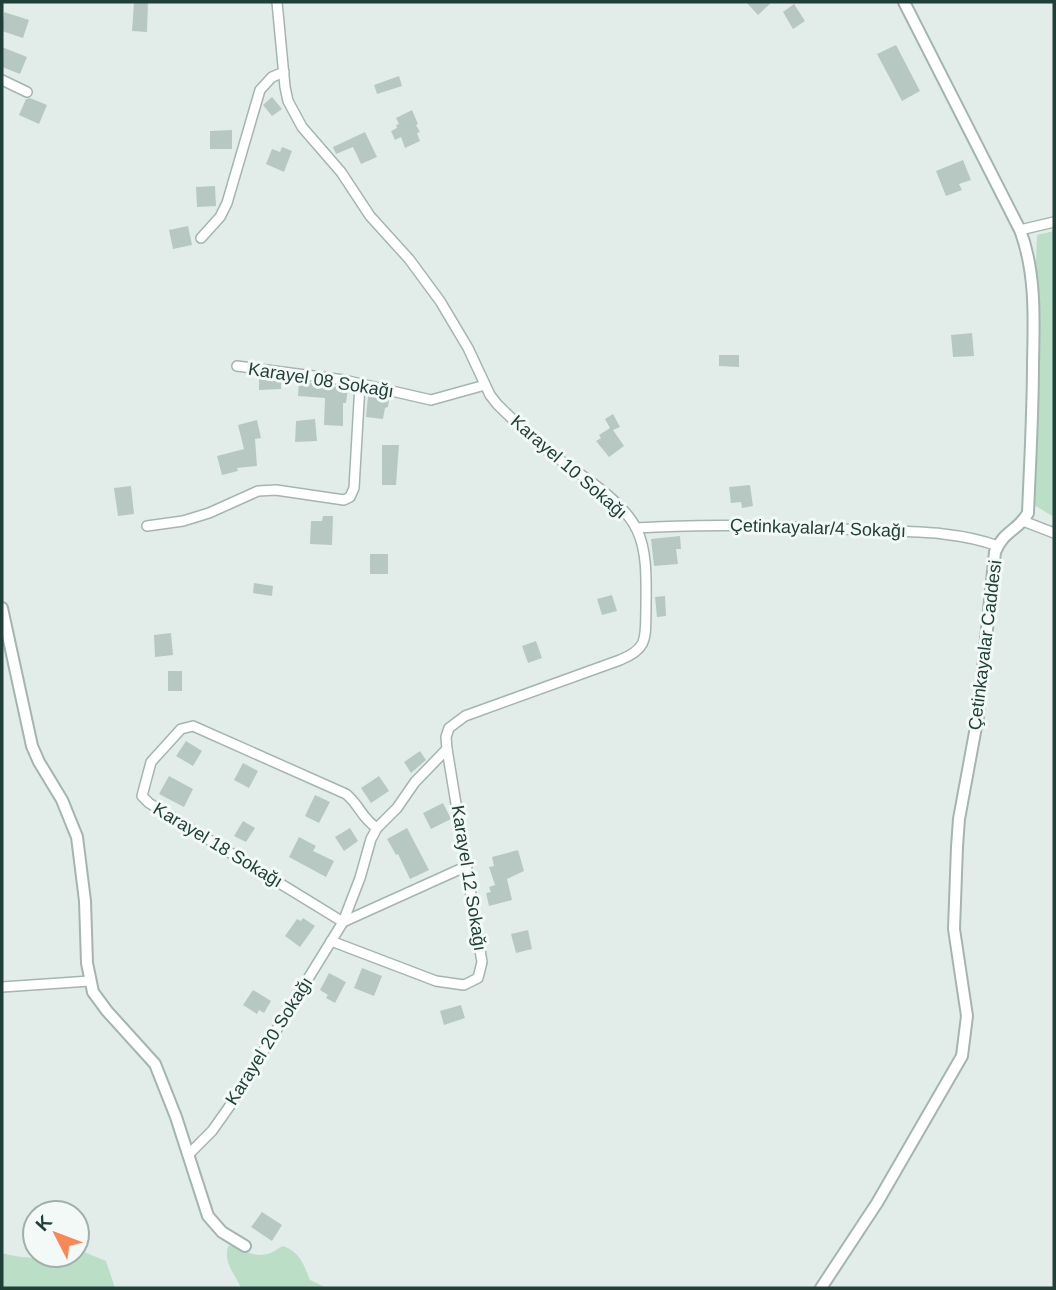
<svg xmlns="http://www.w3.org/2000/svg" width="1056" height="1290" viewBox="0 0 1056 1290" font-family="Arial,sans-serif">
	<rect width="100%" height="100%" fill="#e2ede9"/>
	<g fill="#badfc6">
		<path d="M1054 231V517L1034 505 1031 403 1037 235Z"/>
		<path d="M233 1245C243 1250 255 1258 267 1254 273 1253 278 1248 283 1246 300 1252 304 1265 310 1280L327 1288H241C235 1274 223 1263 228 1246Z"/>
		<path d="M84 1252 106 1261 115 1288H2V1253C29 1261 59 1258 84 1252Z"/>
	</g>
	<g fill="#b7c8c2">
		<path d="M134 2H148L147 32 132 31Z"/>
		<path d="M746 2H772L758 15Z"/>
		<path d="M794 4 805 21 793 29 783 12Z"/>
		<path d="M4 12 29 20 23 38 2 31Z"/>
		<path d="M896 45 920 91 902 101 877 54Z"/>
		<path d="M2 47 27 57 20 74 2 67Z"/>
		<path d="M399 76 402 86 377 94 374 85Z"/>
		<path d="M272 97 282 109 272 116 263 105Z"/>
		<path d="M30 98 47 105 39 124 19 115 26 99Z"/>
		<path d="M412 110 418 124 416 125 420 132 417 133 420 141 405 148 401 137 395 140 391 131 397 128 396 125 399 124 396 118Z"/>
		<path d="M232 130V149H210V131Z"/>
		<path d="M365 132 377 157 361 164 353 147 336 154 333 147Z"/>
		<path d="M282 147 292 151 284 172 266 164 272 149 280 152Z"/>
		<path d="M963 160 971 180 959 184 962 190 946 196 936 171Z"/>
		<path d="M215 186 216 206 197 207 196 187Z"/>
		<path d="M188 226 192 245 173 249 169 230Z"/>
		<path d="M972 333 974 356 953 357 951 335Z"/>
		<path d="M719 355H739V367L719 366Z"/>
		<path d="M259 377 281 379V389L259 390Z"/>
		<path d="M299 381 348 388 346 403H343V426L324 425 325 398 298 396Z"/>
		<path d="M368 396 389 399 388 407 385 408 383 419 366 417Z"/>
		<path d="M613 414 620 427 613 430 624 446 609 457 596 441 601 438 599 435 610 428 605 419Z"/>
		<path d="M315 419 317 441 295 442 296 421Z"/>
		<path d="M257 420 261 438 255 439 257 466 237 468 238 471 222 475 217 456 244 449 238 425Z"/>
		<path d="M382 445H399L396 485H382Z"/>
		<path d="M750 485 753 506 742 508 741 502 731 503 729 487Z"/>
		<path d="M131 486 134 514 118 516 114 488Z"/>
		<path d="M323 516H333L332 545 310 544 311 521H322Z"/>
		<path d="M680 536 681 549H676L678 564 654 566 651 539Z"/>
		<rect x="370" y="554" width="18" height="20"/>
		<path d="M254 583 273 586 272 596 253 593Z"/>
		<path d="M612 595 617 611 602 615 597 599Z"/>
		<path d="M665 596 666 616 657 617 655 597Z"/>
		<path d="M171 633 173 655 155 657 154 635Z"/>
		<path d="M536 641 542 658 528 663 522 646Z"/>
		<rect x="168" y="671" width="14" height="20"/>
		<path d="M186 741 202 751 193 766 176 756Z"/>
		<path d="M420 751 426 760 411 773 404 762Z"/>
		<path d="M243 763 258 771 249 788 234 780Z"/>
		<path d="M169 776 193 789 184 807 159 794Z"/>
		<path d="M379 776 389 791 371 803 361 788Z"/>
		<path d="M315 795 330 802 319 823 305 816Z"/>
		<path d="M443 803 451 819 431 829 423 813Z"/>
		<path d="M243 821 255 828 246 842 234 836Z"/>
		<path d="M350 828 358 841 344 851 335 837Z"/>
		<path d="M407 828 429 870 410 879 398 854 396 855 387 839Z"/>
		<path d="M299 837 316 846 313 851 334 861 326 877 289 857Z"/>
		<path d="M518 850 524 871 507 879 512 900 489 906 486 893 491 892 489 887 495 885 489 867 494 866 492 857Z"/>
		<path d="M303 918 315 926 300 947 285 936 297 919 301 921Z"/>
		<path d="M528 930 532 949 516 953 511 934Z"/>
		<path d="M362 968 382 976 374 996 354 988Z"/>
		<path d="M329 973 346 982 335 1003 326 998 328 995 320 990Z"/>
		<path d="M253 990 271 1001 264 1013 259 1010 257 1014 243 1005Z"/>
		<path d="M461 1005 465 1018 444 1025 440 1011Z"/>
		<path d="M262 1212 282 1225 272 1241 251 1227Z"/>
	</g>
	<g fill="none" stroke-linecap="round" stroke-linejoin="round">
		<g stroke="#a4b5b1" stroke-width="12">
			<g id="minor">
				<path d="M277 2 285 87 288 101 302 127 341 172 370 216 409 259 440 301 468 348 490 395 497 404C515 422 533 439 553 455 579 474 623 500 637 530 648 553 646 584 646 609 645 638 649 648 620 660L465 716 449 728 446 737 447 749 482 962 478 978 464 985 436 981 331 941"/>
				<path d="M2 80 27 92"/>
				<path d="M1020 230 1054 222"/>
				<path d="M201 238 220 217 227 203 260 90 272 77 284 72"/>
				<path d="M237 366 344 380 431 400 485 385"/>
				<path d="M1023 521 1054 533"/>
				<path d="M147 526 183 521 209 513 258 491 276 490 344 500 350 497 354 488 360 384"/>
				<path d="M636 528C711 523 786 526 861 530 906 532 955 530 998 546"/>
				<path d="M343 922 149 803 142 796 151 762 181 729 193 726 346 794C359 804 362 819 377 828"/>
				<path d="M343 922 467 866"/>
				<path d="M2 987 90 981"/>
				<path d="M188 1155 212 1131 229 1107 343 922 360 878 371 839 377 828 397 808 415 782 447 749"/>
			</g>
		</g>
		<g stroke="#a4b5b1" stroke-width="14">
			<g id="tertiary">
				<path d="M2 608 32 746 39 762 62 800 77 837 85 901 87 963 93 992 107 1011 155 1064 176 1117 208 1216 222 1232 245 1246"/>
				<path d="M821 1288 877 1203 962 1056 967 1016 954 929 957 847 959 819 978 716 995 552C1004 530 1018 531 1028 513 1030 463 1033 413 1033 363 1034 319 1036 272 1020 230L904 2"/>
			</g>
		</g>
		<use href="#minor" stroke="#fff" stroke-width="9"/>
		<use href="#tertiary" stroke="#fff" stroke-width="10"/>
	</g>
	<g text-anchor="middle" dominant-baseline="central" stroke-width="6" stroke-linejoin="round" paint-order="stroke">
		<g font-size="18" fill="#213f39" stroke="#f3f9f6">
			<text transform="translate(321 380) rotate(9)">Karayel 08 Sokağı</text>
			<text transform="translate(569 467) rotate(41)">Karayel 10 Sokağı</text>
			<text transform="translate(818 528) rotate(2)">Çetinkayalar/4 Sokağı</text>
			<text transform="translate(985 645) rotate(-83)">Çetinkayalar Caddesi</text>
			<text transform="translate(218 845) rotate(31)">Karayel 18 Sokağı</text>
			<text transform="translate(469 878) rotate(81)">Karayel 12 Sokağı</text>
			<text transform="translate(269 1041) rotate(-58)">Karayel 20 Sokağı</text>
		</g>
	</g>
	<rect width="1056" height="1290" fill="none" stroke="#213f39" stroke-width="7"/>
	<g transform="translate(56 1234) rotate(312)"><circle r="33" fill="#f3f9f6" stroke="#9fafaa" stroke-width="2"/>
	<path d="M0-5L12 26L0 18L-12 26Z" fill="#f88855"/>
	<text y="-10" font-size="19" font-weight="bold" text-anchor="middle" fill="#213f39">K</text>
	</g>
</svg>
